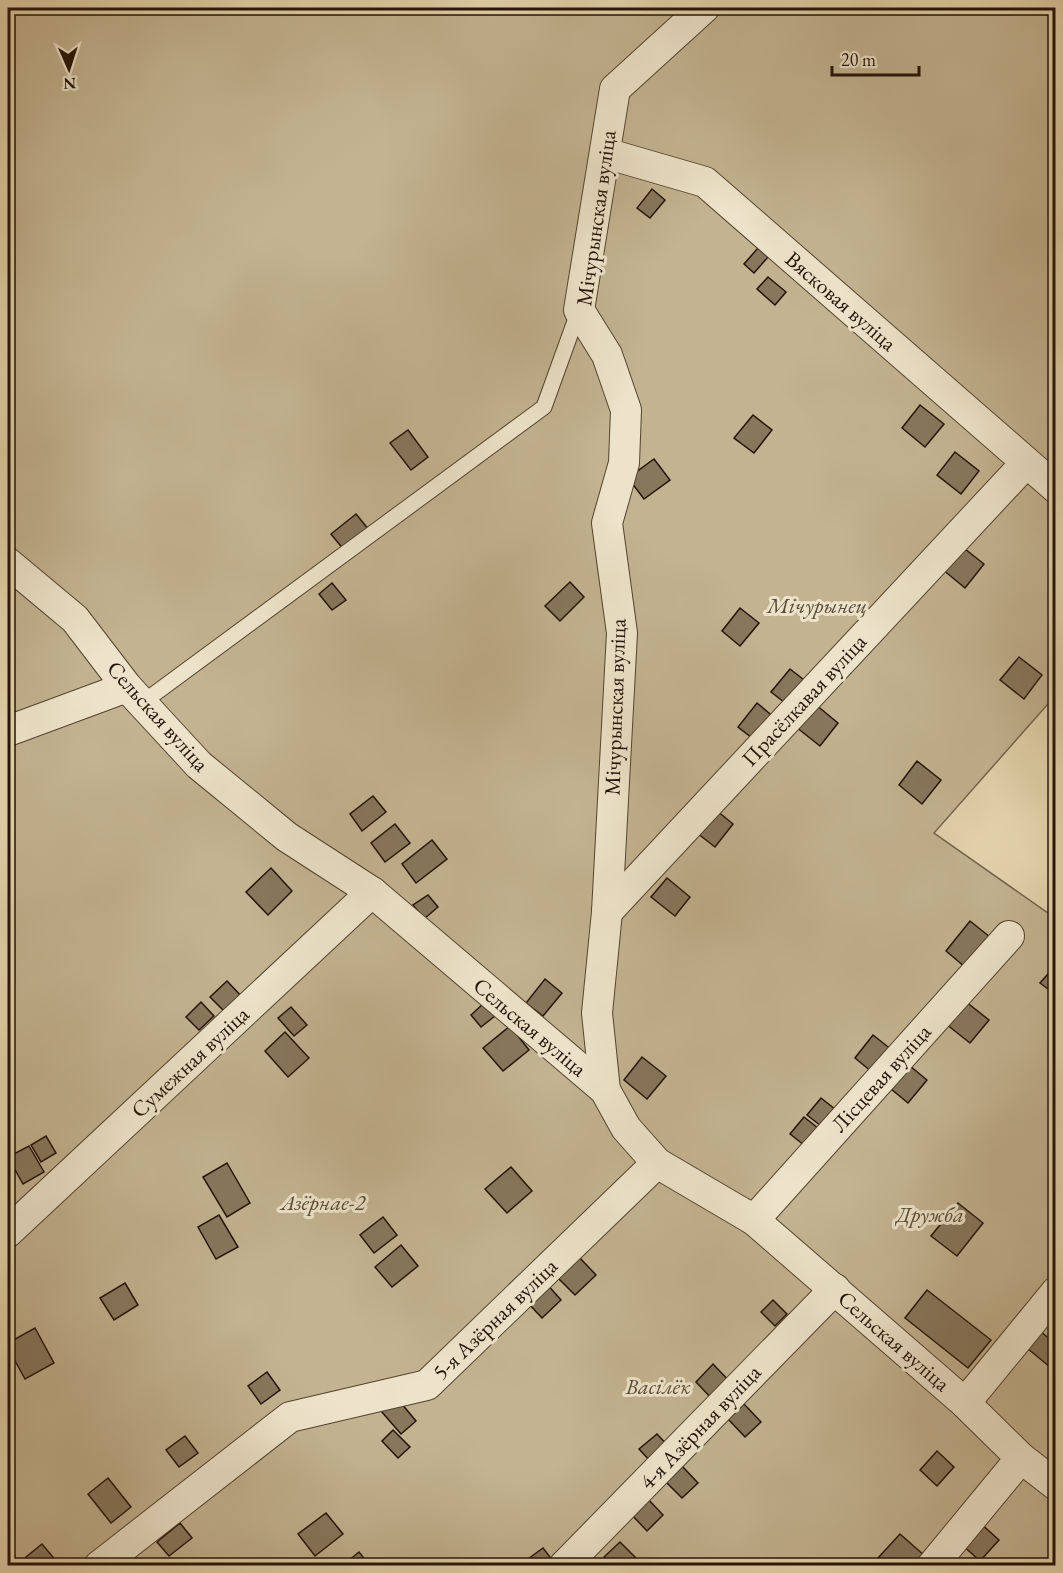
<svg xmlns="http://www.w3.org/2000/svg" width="1063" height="1573" viewBox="0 0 1063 1573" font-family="'EB Garamond',serif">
	<rect width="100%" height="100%" fill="#e4d4ad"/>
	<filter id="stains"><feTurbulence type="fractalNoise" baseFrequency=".00333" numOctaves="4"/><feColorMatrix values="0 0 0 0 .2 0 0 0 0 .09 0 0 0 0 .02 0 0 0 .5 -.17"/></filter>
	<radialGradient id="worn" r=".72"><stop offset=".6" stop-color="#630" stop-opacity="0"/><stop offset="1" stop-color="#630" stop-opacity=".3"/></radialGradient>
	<path fill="#c3b391" stroke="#73634c" stroke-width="1.5" d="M8 8H1055V696L934 833 1055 918V1565L8 1566Z"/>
	<g fill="#87775d" stroke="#231307" stroke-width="1.5">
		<path d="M652 189 665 200 650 218 637 208Z"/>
		<path d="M758 248 768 257 754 273 744 264Z"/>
		<path d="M768 277 786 292 775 305 757 289Z"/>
		<path d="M920 405 944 424 925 447 902 428Z"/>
		<path d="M753 415 772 430 754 453 734 438Z"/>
		<path d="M408 430 428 457 411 470 390 443Z"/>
		<path d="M955 452 979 471 961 494 937 475Z"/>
		<path d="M654 459 670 480 644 499 628 478Z"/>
		<path d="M356 514 369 530 344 550 331 534Z"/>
		<path d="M960 545 984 564 965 588 942 569Z"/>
		<path d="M570 582 584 597 560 621 545 606Z"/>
		<path d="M332 583 346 600 332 610 319 594Z"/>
		<path d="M740 608 759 623 740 646 722 631Z"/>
		<path d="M1019 657 1042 675 1024 699 1000 680Z"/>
		<path d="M790 669 808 683 789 706 771 692Z"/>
		<path d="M757 703 775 718 756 741 738 727Z"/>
		<path d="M815 704 838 723 820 746 796 727Z"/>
		<path d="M917 761 941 780 922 804 899 785Z"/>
		<path d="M373 796 386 812 362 831 350 814Z"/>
		<path d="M716 810 733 824 715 847 697 833Z"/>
		<path d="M395 824 410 843 385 862 371 843Z"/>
		<path d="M432 840 447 859 416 883 402 864Z"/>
		<path d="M271 868 292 891 268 915 246 892Z"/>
		<path d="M667 878 690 897 675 916 651 897Z"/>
		<path d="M428 895 438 907 424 919 413 905Z"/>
		<path d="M970 921 990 937 965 967 946 951Z"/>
		<path d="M1056 965V995L1040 983Z"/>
		<path d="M545 979 562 993 543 1016 526 1003Z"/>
		<path d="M227 981 244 999 228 1015 210 997Z"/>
		<path d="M965 1001 989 1020 970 1043 946 1024Z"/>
		<path d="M201 1002 214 1016 199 1030 186 1017Z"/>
		<path d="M484 1003 495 1016 481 1027 471 1015Z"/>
		<path d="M291 1007 307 1025 294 1036 278 1018Z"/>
		<path d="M510 1026 529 1050 503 1071 483 1048Z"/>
		<path d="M285 1032 309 1058 288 1077 265 1051Z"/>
		<path d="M873 1035 897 1054 878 1077 855 1058Z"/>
		<path d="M642 1057 666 1076 647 1099 624 1080Z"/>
		<path d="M904 1061 927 1080 908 1103 885 1084Z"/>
		<path d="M821 1098 840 1113 826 1130 807 1115Z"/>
		<path d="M804 1117 823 1132 809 1149 790 1134Z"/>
		<path d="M46 1136 56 1153 41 1162 31 1145Z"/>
		<path d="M29 1146 44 1172 23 1184 8 1157Z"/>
		<path d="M227 1163 250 1203 227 1217 203 1177Z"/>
		<path d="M511 1167 532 1191 507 1213 485 1189Z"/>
		<path d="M958 1203 983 1223 957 1256 931 1236Z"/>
		<path d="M219 1215 238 1247 216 1259 198 1227Z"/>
		<path d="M383 1217 397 1235 374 1253 360 1235Z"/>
		<path d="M401 1245 418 1266 392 1287 375 1267Z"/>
		<path d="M579 1257 596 1275 575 1295 558 1278Z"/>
		<path d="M125 1283 138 1305 114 1320 100 1298Z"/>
		<path d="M546 1283 561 1300 542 1318 526 1301Z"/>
		<path d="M927 1290 991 1340 968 1368 905 1318Z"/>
		<path d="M773 1300 787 1314 775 1326 761 1312Z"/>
		<path d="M35 1328 54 1363 25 1379 8 1348V1343Z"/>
		<path d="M1040 1331 1056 1344V1361L1050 1367 1027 1348Z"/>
		<path d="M713 1364 733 1385 715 1402 696 1382Z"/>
		<path d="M267 1372 280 1390 261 1404 248 1386Z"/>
		<path d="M396 1397 416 1421 401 1434 381 1411Z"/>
		<path d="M744 1404 761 1422 745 1437 728 1419Z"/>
		<path d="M393 1430 410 1447 398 1458 382 1441Z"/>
		<path d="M657 1434 671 1449 653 1464 639 1449Z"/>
		<path d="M185 1436 198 1453 179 1467 166 1450Z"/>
		<path d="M937 1451 954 1467 937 1486 920 1470Z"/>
		<path d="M681 1465 698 1483 682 1498 665 1481Z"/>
		<path d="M108 1478 131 1507 111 1523 88 1494Z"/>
		<path d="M646 1497 663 1515 647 1531 630 1513Z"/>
		<path d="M326 1513 343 1534 315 1556 298 1534Z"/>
		<path d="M979 1522 999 1540 980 1561 960 1543Z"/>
		<path d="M180 1523 192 1538 169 1556 157 1542Z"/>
		<path d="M900 1534 925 1556 916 1566H887L878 1558Z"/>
		<path d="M620 1542 638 1560 632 1566H612L604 1557Z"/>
		<path d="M42 1544 57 1562 53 1566H23L20 1562Z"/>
		<path d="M543 1548 556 1565 520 1566V1565Z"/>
		<path d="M359 1552 370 1566H342Z"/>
	</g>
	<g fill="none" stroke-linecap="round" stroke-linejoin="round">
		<g stroke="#534330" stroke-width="17">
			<path id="service" d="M142 703 544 407 579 310"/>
		</g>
		<g stroke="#534330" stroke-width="32">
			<g id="minor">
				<path d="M605 153 705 182 1056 488"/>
				<path d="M8 563 75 619 127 687 199 765 287 837 372 892 605 1090 626 1128 657 1163 754 1220 965 1403 1021 1458 1056 1485"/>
				<path d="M8 731 127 687"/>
				<path d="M607 912 1026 463"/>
				<path d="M605 1090 597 1013 607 912 622 633 607 523 624 463 626 410 607 355 579 310 615 89 704 8"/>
				<path d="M754 1220 1009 936"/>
				<path d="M8 1232 372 892"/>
				<path d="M965 1403 1056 1292"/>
				<path d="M99 1566 290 1417 427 1385 657 1163"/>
				<path d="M564 1566 835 1289"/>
				<path d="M932 1566 1021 1458"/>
			</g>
		</g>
		<use href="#service" stroke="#ede3ca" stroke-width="15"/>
		<use href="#minor" stroke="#ede3ca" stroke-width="30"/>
	</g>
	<g text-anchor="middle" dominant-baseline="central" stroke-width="6" stroke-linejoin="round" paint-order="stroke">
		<g font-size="22" fill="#231307" stroke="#ede3ca">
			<text transform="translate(596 218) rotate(-82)">Мічурынская вуліца</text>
			<text transform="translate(841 301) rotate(41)">Вясковая вуліца</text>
			<text transform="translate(804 700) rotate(-47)">Прасёлкавая вуліца</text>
			<text transform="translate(615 707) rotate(-88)">Мічурынская вуліца</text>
			<text transform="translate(158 716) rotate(48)">Сельская вуліца</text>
			<text transform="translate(530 1027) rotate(40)">Сельская вуліца</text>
			<text transform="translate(190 1062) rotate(-43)">Сумежная вуліца</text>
			<text transform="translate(881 1078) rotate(-48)">Лісцевая вуліца</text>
			<text transform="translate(495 1319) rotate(-44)">5-я Азёрная вуліца</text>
			<text transform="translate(894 1341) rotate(41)">Сельская вуліца</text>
			<text transform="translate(700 1427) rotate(-46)">4-я Азёрная вуліца</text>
		</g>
		<g font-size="22" font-style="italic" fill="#5b4b37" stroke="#ede3ca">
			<text x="817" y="605">Мічурынец</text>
			<text x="323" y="1202">Азёрнае-2</text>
			<text x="930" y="1214">Дружба</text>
			<text x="658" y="1386">Васілёк</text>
		</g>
	</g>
	<rect width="1063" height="1573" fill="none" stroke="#e4d4ad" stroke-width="30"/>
	<rect x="9" y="9" width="1045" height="1555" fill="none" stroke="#231307" stroke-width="3"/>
	<rect x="15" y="15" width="1033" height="1543" fill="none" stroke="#231307" stroke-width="1.5"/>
	<g transform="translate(69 69) rotate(177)" stroke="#ede3ca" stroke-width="4.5" paint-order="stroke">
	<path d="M0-4.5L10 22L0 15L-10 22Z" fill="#231307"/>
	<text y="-9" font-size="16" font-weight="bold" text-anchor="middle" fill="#231307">N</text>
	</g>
	<path d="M832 66v9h87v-9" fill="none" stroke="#231307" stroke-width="3"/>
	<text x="841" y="66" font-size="18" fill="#231307" stroke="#ede3ca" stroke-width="4.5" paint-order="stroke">20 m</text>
	<rect width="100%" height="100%" filter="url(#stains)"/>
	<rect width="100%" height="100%" fill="url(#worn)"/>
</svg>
